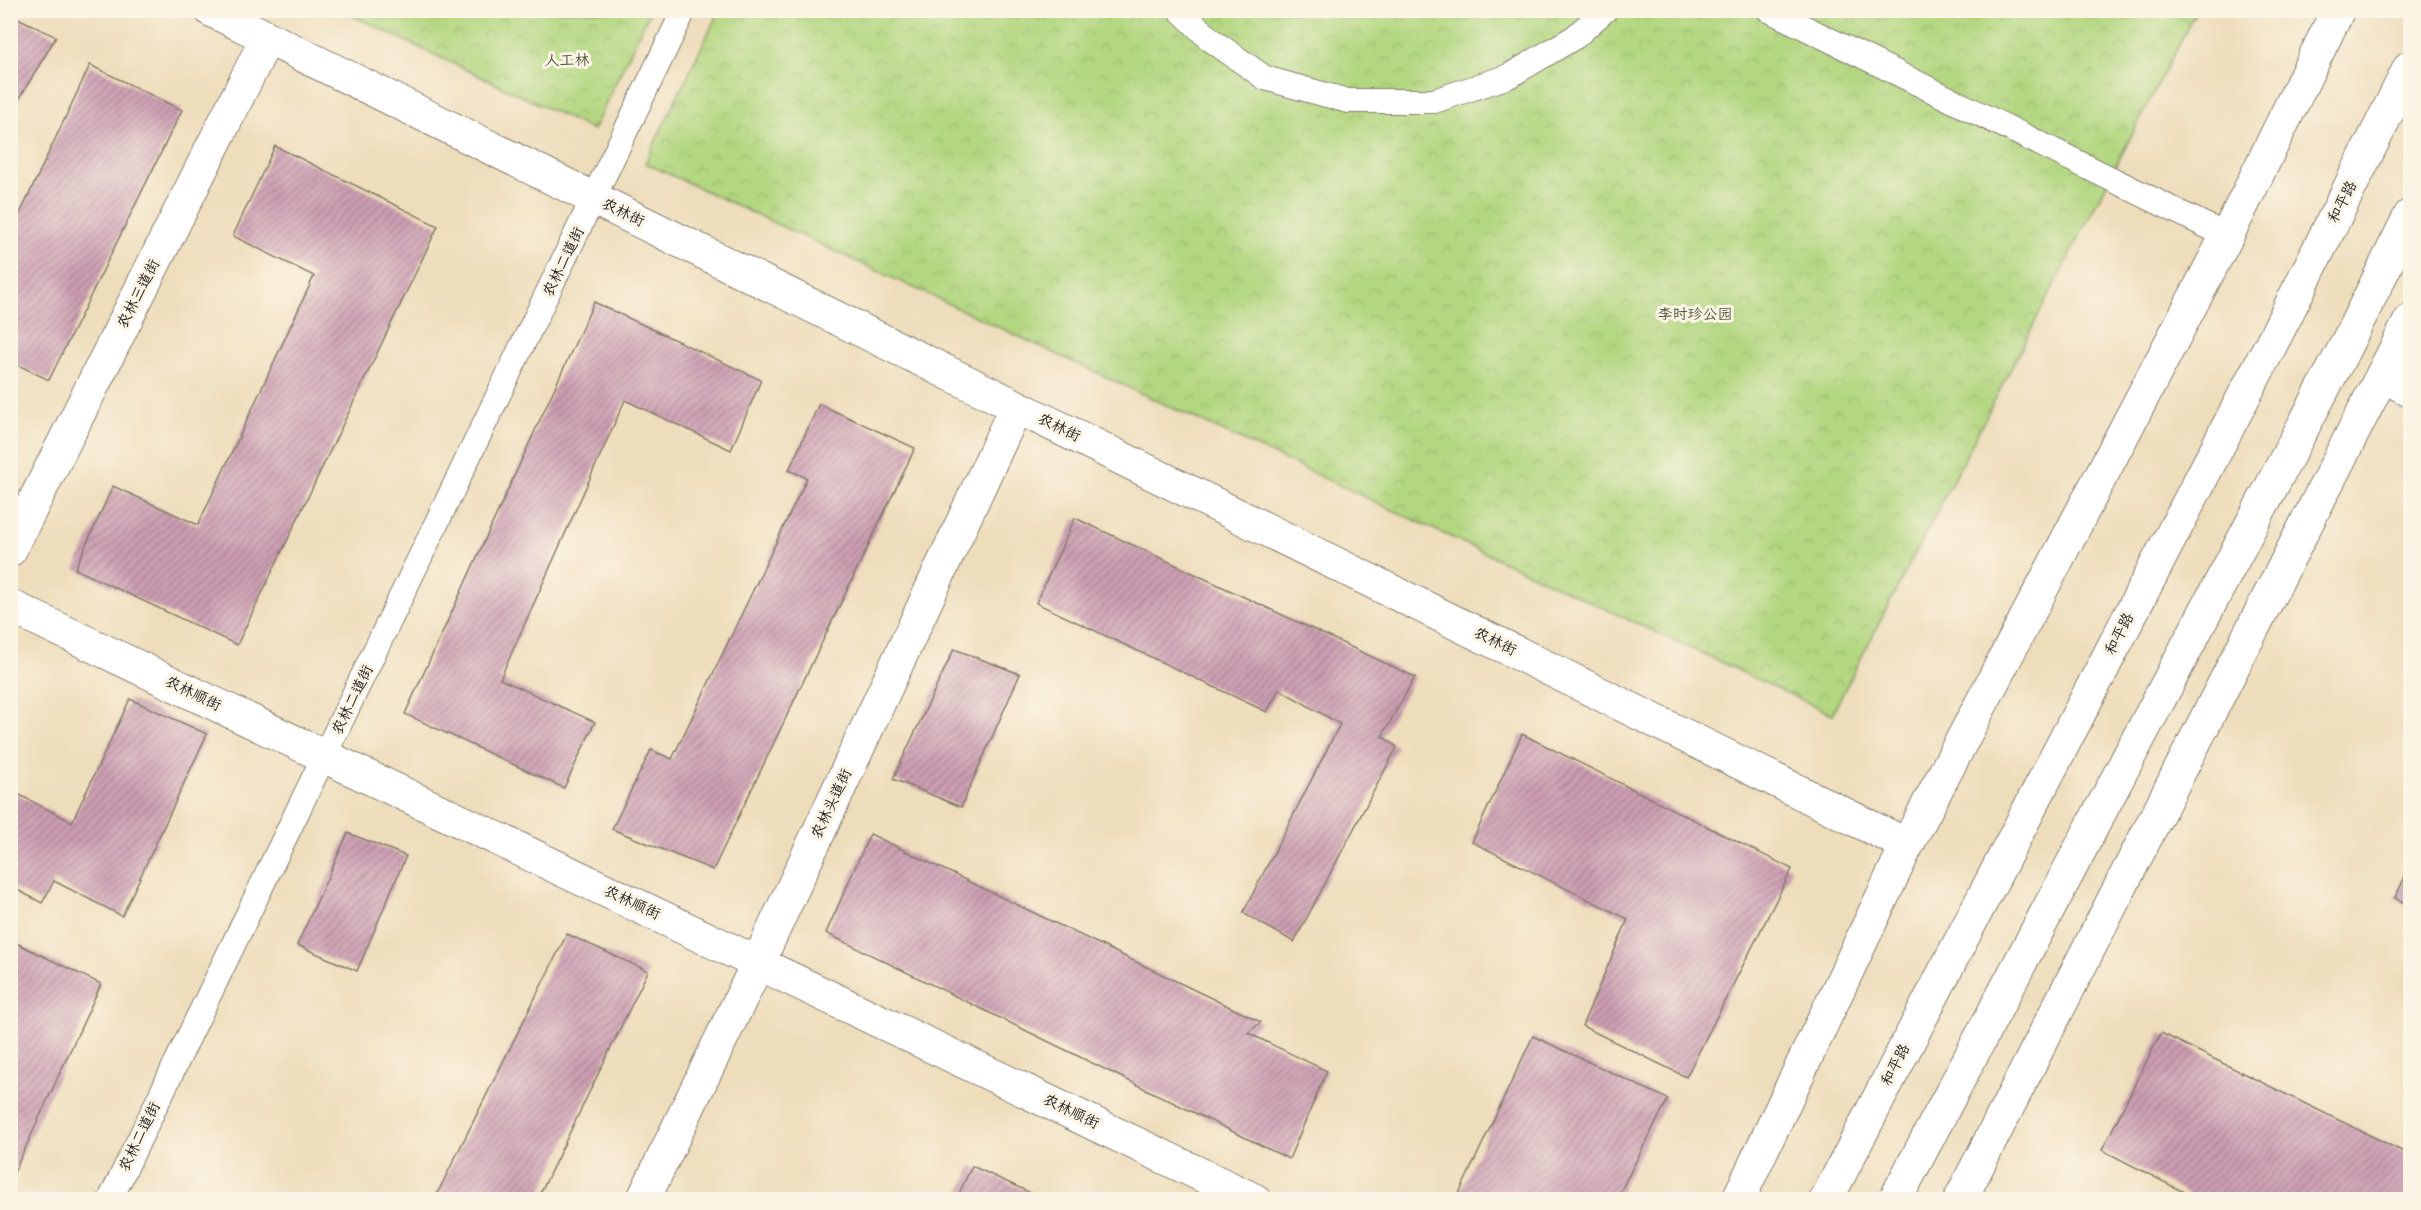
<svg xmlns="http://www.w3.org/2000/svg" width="2421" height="1210" viewBox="0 0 2421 1210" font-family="Kalam,'LXGW WenKai TC',sans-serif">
	<defs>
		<pattern id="park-crowns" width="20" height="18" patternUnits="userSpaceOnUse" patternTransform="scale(1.5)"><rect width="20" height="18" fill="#b2d780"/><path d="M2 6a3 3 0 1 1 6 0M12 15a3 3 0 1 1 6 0" fill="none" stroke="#98b86e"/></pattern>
		<pattern id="building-hatch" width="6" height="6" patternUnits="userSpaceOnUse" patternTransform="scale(1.5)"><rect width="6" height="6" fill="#cc9eb2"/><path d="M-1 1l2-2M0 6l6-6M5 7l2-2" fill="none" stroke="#a58090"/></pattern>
	</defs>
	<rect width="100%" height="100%" fill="#fcf5e5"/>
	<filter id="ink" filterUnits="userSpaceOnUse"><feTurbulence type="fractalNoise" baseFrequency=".0167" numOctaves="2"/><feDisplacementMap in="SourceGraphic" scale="12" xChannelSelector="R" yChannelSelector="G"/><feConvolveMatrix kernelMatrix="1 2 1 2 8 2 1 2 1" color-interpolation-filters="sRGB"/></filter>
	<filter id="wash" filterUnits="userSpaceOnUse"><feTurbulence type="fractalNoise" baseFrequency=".008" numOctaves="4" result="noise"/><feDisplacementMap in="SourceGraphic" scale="24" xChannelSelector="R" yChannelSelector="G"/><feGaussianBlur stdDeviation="1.35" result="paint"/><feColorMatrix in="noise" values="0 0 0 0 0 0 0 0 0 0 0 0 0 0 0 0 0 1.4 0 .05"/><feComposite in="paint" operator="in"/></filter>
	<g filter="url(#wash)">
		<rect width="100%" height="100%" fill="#edb"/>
		<g fill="url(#park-crowns)" stroke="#677a4e" stroke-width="1.5">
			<path d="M343 11H650L593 130Z"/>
			<path d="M719 11H2196L1832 714 645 163Z"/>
		</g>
		<g id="blocks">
			<g fill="url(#building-hatch)">
				<path d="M10 14 56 37 10 114Z"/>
				<path d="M90 65 182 110 49 380 10 361V235Z"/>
				<path d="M275 146 438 226 237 645 75 569 113 486 198 525 314 276 233 236Z"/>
				<path d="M594 302 761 380 731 450 625 400 500 679 595 722 564 788 405 714Z"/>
				<path d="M819 404 915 448 713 870 612 829 651 750 672 759 807 478 789 470Z"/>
				<path d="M1075 518 1415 677 1382 736 1397 747 1294 942 1243 913 1340 724 1279 689 1267 712 1036 603Z"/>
				<path d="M954 649 1020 674 961 807 893 779Z"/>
				<path d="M130 699 207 734 122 916 54 881 42 903 10 886V790L72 822Z"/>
				<path d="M1522 734 1792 869 1686 1077 1582 1026 1628 919 1472 842Z"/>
				<path d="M348 833 406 856 357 971 297 945Z"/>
				<path d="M870 834 1261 1022 1248 1033 1327 1071 1289 1159 826 933Z"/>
				<path d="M2410 866V906L2395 898Z"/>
				<path d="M567 934 648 971 537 1200H434Z"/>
				<path d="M10 940 101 984 10 1181Z"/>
				<path d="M2161 1033 2410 1155V1200H2199L2102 1150Z"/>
				<path d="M1533 1036 1668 1099 1616 1200H1456Z"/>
				<path d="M972 1166 1046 1200H956Z"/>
			</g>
		</g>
	</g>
	<g filter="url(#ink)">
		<use href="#blocks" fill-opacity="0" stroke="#857c6c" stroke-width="1.5"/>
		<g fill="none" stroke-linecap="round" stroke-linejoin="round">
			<g stroke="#857c6c" stroke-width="26">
				<g id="service">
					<path d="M1180 10 1210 39 1265 78 1348 101H1434L1509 76 1575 37 1605 10"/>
					<path d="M1769 10 2227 236"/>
					<path d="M110 1200 684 10"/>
				</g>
			</g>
			<g stroke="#857c6c" stroke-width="35">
				<g id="minor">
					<path d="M10 606 1254 1200"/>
					<path d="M643 1200 758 963 1016 407"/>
				</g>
			</g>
			<g stroke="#857c6c" stroke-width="35">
				<g id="tertiary">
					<path d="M211 10 1907 845"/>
					<path d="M2384 376 2410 390"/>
					<path d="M10 550 267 38"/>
				</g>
			</g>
			<g stroke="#857c6c" stroke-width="35">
				<g id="primary">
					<path d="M1738 1200 1907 845 2227 236 2338 10"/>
					<path d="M1826 1200 2283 321 2410 67"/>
					<path d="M1895 1200 2343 351 2410 216"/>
					<path d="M1960 1200 2410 321"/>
				</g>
			</g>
			<use href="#service" stroke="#fff" stroke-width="24"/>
			<use href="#minor" stroke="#fff" stroke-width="33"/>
			<use href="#tertiary" stroke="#fff" stroke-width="33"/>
			<use href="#primary" stroke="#fff" stroke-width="33"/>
		</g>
	</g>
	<g text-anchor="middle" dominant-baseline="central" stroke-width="6" stroke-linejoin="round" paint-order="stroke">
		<g font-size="15" fill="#49543a" stroke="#fcf5e5">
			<text x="567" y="61">人工林</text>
			<text x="1695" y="315">李时珍公园</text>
		</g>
		<g font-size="15" fill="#1c1c1c" stroke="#fcf5e5">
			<text transform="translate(2343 202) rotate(-63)">和平路</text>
			<text transform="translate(623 213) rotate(26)">农林街</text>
			<text transform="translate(564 262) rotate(-64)">农林二道街</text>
			<text transform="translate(139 294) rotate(-63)">农林三道街</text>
			<text transform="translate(1059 428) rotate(26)">农林街</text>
			<text transform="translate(2120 634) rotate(-63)">和平路</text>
			<text transform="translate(1495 642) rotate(26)">农林街</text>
			<text transform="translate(193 694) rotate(26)">农林顺街</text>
			<text transform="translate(353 700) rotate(-64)">农林二道街</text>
			<text transform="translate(832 804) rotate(-65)">农林头道街</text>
			<text transform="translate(632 903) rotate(25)">农林顺街</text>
			<text transform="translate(1896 1065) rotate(-63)">和平路</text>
			<text transform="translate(1071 1112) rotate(26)">农林顺街</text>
			<text transform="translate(140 1137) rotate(-64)">农林二道街</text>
		</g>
	</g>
	<rect width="2421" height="1210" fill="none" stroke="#fcf5e5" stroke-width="36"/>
</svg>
